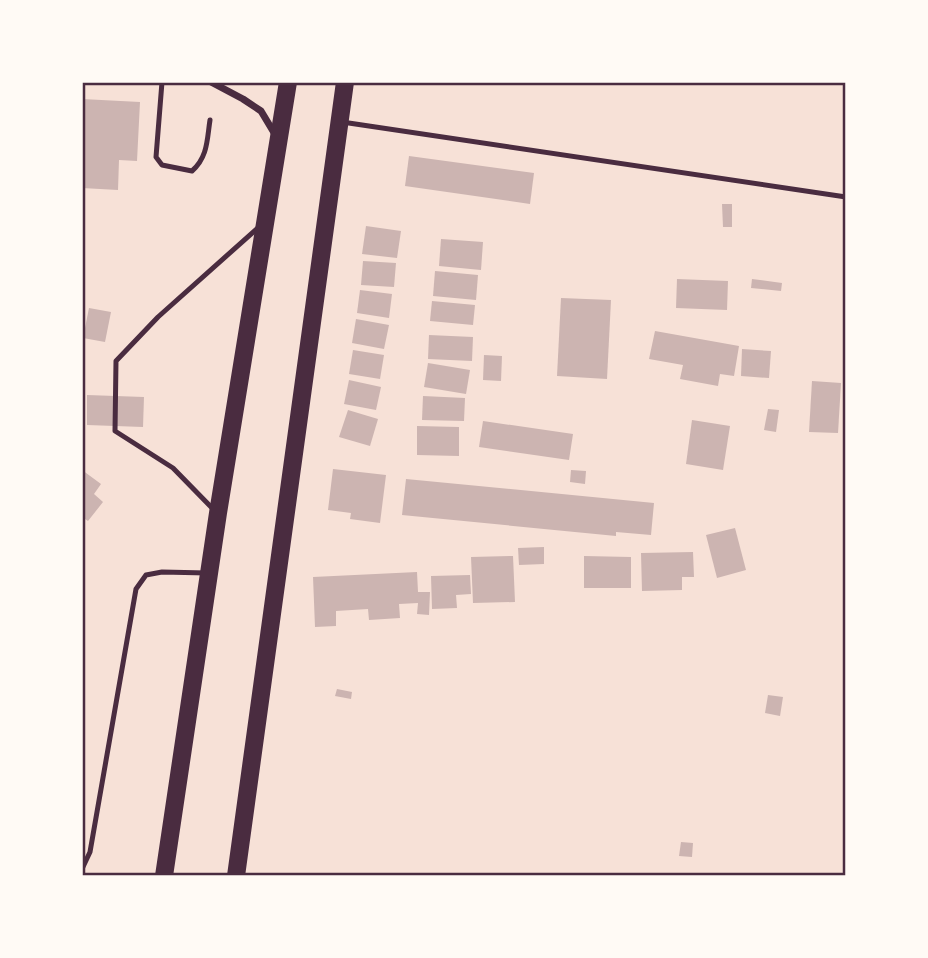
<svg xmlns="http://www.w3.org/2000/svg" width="928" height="958" viewBox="0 0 928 958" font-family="'Archivo Narrow',sans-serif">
	<rect width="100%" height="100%" fill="#f7e1d7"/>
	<g fill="#ccb4b1">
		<path d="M82 99 140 102 137 161 119 160 118 190 82 188Z"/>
		<path d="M409 156 534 173 530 204 405 186Z"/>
		<path d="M722 204H732V227H723Z"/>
		<path d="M366 226 401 231 397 258 362 254Z"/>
		<path d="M441 239 483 242 481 270 439 266Z"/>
		<path d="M363 261 396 263 394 287 361 285Z"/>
		<path d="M435 271 478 275 476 300 433 296Z"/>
		<path d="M677 279 728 281 727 310 676 308Z"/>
		<path d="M752 279 782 283 781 291 751 288Z"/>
		<path d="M360 290 392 294 389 318 357 313Z"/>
		<path d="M561 298 611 300 607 379 557 376Z"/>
		<path d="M432 301 475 305 473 325 430 321Z"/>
		<path d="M89 308 111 312 105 342 83 338Z"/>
		<path d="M356 319 389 325 384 349 352 343Z"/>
		<path d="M655 331 739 346 734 376 720 374 718 386 680 379 683 365 649 359Z"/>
		<path d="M429 335 473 337 472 361 428 359Z"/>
		<path d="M742 349 771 351 769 378 741 376Z"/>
		<path d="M353 350 384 355 380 379 349 374Z"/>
		<path d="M484 355 502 356 501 381 483 380Z"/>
		<path d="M428 363 470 370 466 394 424 387Z"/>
		<path d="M349 380 381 387 376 410 344 404Z"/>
		<path d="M812 381 841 383 838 433 809 432Z"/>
		<path d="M87 395 144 397 143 427 87 425Z"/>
		<path d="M423 396 465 398 464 421 422 420Z"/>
		<path d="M768 409 779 410 776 432 764 430Z"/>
		<path d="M348 410 378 419 370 446 339 437Z"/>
		<path d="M692 420 730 426 723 470 686 464Z"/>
		<path d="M483 421 573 434 569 460 479 447Z"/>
		<path d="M417 426 459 427V456L417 455Z"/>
		<path d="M333 469 386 475 380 523 350 519 351 513 328 510Z"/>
		<path d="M82 470 101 484 94 494 103 502 88 521 82 517Z"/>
		<path d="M571 470 586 471 585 484 570 482Z"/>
		<path d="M406 479 654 503 651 535 616 532V536L402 515Z"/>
		<path d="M735 528 746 570 717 578 706 535Z"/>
		<path d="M544 547V564L519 565 518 548Z"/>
		<path d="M693 552 694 577H682V590L642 591 641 553Z"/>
		<path d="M513 556 515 602 473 603 471 557Z"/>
		<path d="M584 556 631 557V588H584Z"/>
		<path d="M417 572 418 592H430L429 615 417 614 418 603 399 604 400 618 369 620 368 609 336 611V626L315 627 313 577Z"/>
		<path d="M470 575 471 594 456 595 457 608 432 609 431 576Z"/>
		<path d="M337 689 352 692 351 699 335 696Z"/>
		<path d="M768 695 783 697 780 716 765 713Z"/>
		<path d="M681 842 693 843 692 857 679 856Z"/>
	</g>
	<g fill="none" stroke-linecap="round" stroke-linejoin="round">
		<g stroke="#4a2c40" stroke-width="5">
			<path d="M162 82 156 157 162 165 192 171C208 157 207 139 210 120"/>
			<path d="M342 122 846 197"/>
			<path d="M215 511 173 468 115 431 116 361 158 317 260 226"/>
			<path d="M82 869 90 852 136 589 146 575 162 572 207 573"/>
		</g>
		<path stroke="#4a2c40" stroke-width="7" d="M211 82 243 99 261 111 276 136"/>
		<g stroke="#4a2c40" stroke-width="18">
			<path d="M164 876 218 513 288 82"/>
			<path d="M236 876 345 82"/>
		</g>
	</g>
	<rect width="928" height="958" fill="none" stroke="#fffaf5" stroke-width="168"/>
	<rect x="84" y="84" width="760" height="790" fill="none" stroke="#4a2c40" stroke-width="2.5"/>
</svg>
